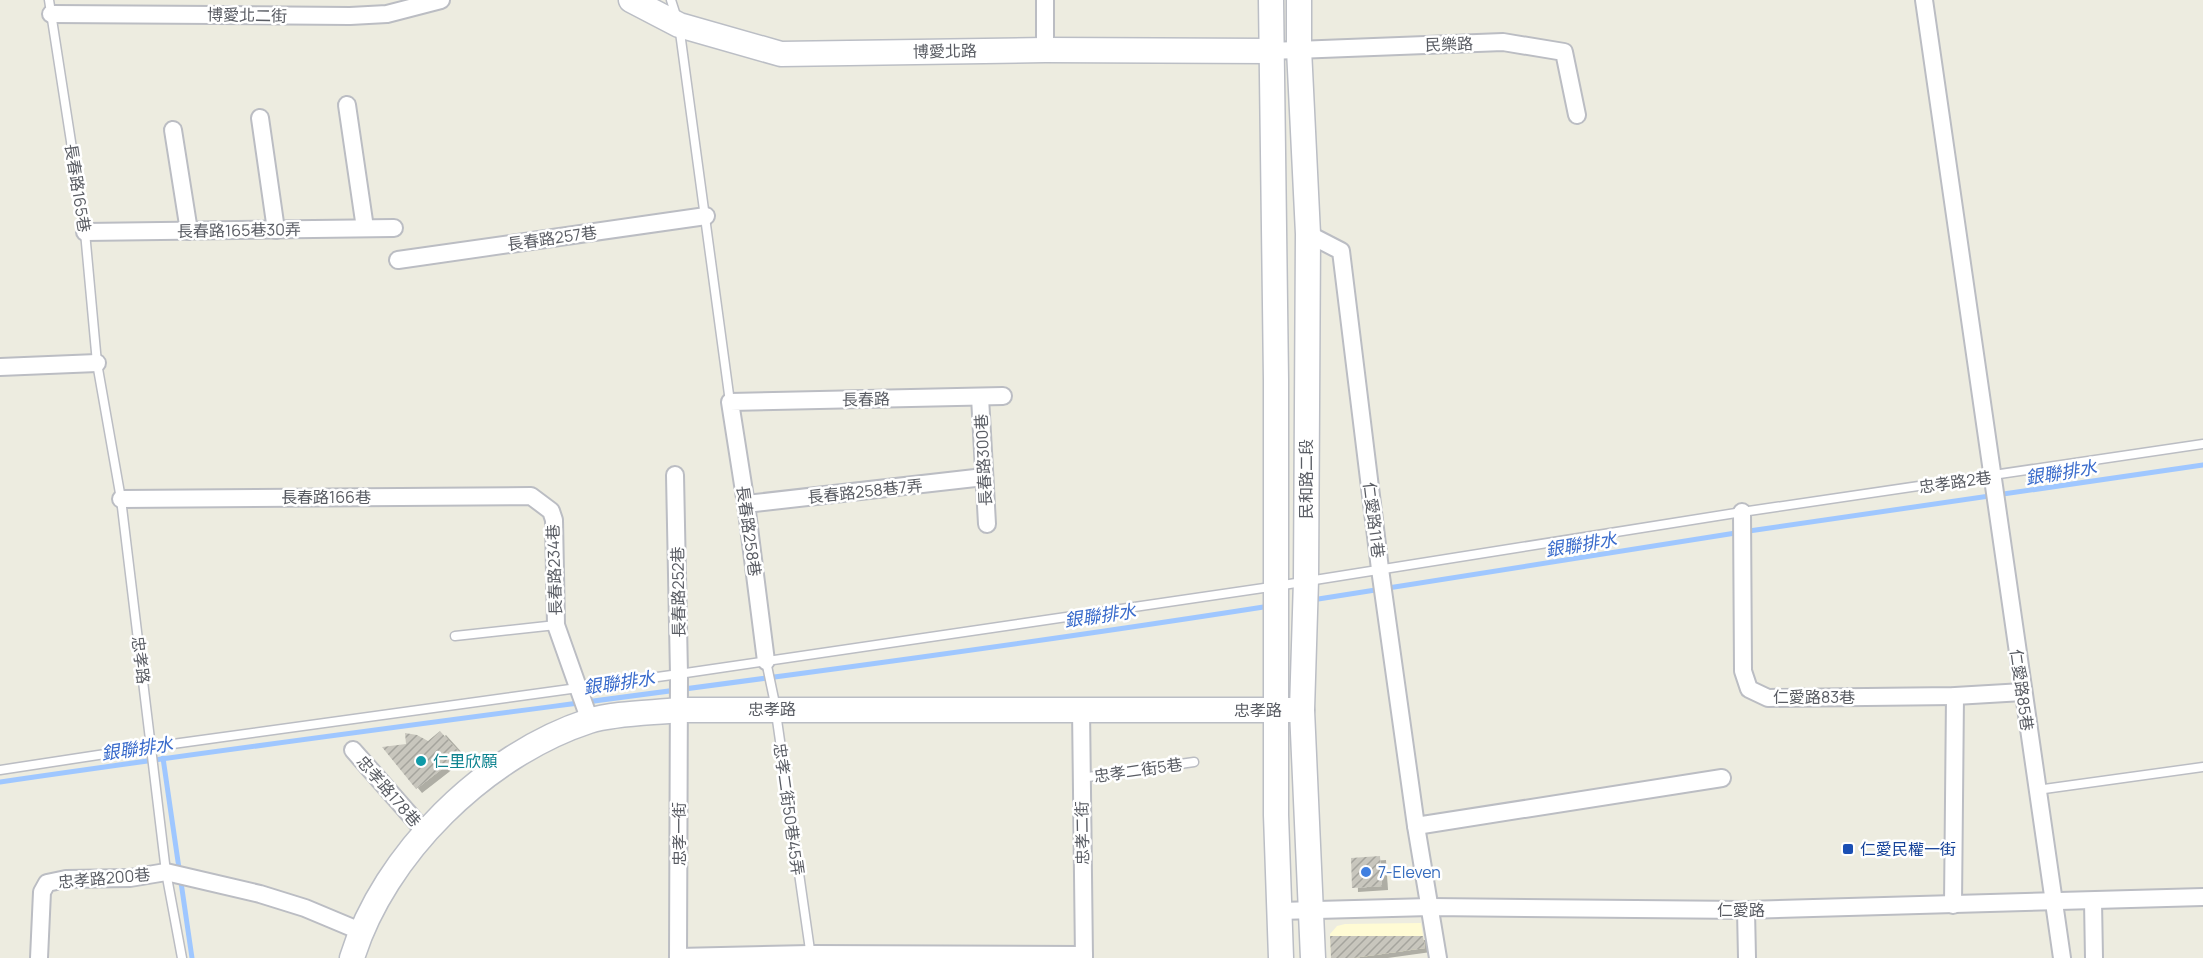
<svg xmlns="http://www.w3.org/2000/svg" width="2203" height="958" viewBox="0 0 2203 958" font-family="Manrope,'Noto Sans TC',sans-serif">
	<defs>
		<pattern id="building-hatch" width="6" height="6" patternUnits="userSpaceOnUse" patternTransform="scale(1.5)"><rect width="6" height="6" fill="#c8c6bd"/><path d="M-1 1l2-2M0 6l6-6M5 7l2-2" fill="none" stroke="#a5a49d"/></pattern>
		<filter id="shadow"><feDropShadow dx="6" dy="4" stdDeviation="0" flood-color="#0004"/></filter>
	</defs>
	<rect width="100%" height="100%" fill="#edece0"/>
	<path fill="#fffbd4" d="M1421 923 1425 948 1353 958H1331L1330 934 1337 926 1345 924Z"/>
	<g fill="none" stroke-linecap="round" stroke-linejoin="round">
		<g stroke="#9fc7ff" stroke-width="5">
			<path d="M1312 600 1742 532 2203 465"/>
			<path d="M163 758 192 958"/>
			<path d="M0 782C423 720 848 672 1270 606"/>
		</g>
	</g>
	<g fill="url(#building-hatch)" filter="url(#shadow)">
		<path d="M440 731 459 752 443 768 416 789 382 747 406 744 405 733 417 735 428 741Z"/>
		<path d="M1380 856 1382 886 1352 888 1351 858Z"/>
		<path d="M1330 936H1423L1425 948 1353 958H1331Z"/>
	</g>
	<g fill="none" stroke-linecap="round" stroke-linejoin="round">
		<g stroke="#bbbdc3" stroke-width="11">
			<g id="lane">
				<path d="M49 0 85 232 97 363 121 499 166 872 182 958"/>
				<path d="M671 0 679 25 730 402"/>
				<path d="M455 636 556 625"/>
				<path d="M766 661 774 699 811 957"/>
				<path d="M0 770 151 747 679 674 1277 586 1742 512 2203 444"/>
				<path d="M1081 778 1194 762"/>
				<path d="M2037 790 2203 767"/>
			</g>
		</g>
		<g stroke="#bbbdc3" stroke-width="20">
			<g id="street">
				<path d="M1045 0V50"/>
				<path d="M1924 0 2062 958"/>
				<path d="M51 14 350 16 387 14 441 0"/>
				<path d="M1270 51 1503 42 1564 52 1577 115"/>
				<path d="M347 105 365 228"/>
				<path d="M260 118 276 230"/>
				<path d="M173 130 189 231"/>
				<path d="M85 232 394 228"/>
				<path d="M1308 234 1341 251 1380 569 1416 826 1438 958"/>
				<path d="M398 260 706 216"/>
				<path d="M0 367 97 363"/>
				<path d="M980 397 987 524"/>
				<path d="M675 475 679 674 678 958"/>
				<path d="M121 499 531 496 551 511 554 520 556 625 590 721"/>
				<path d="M746 504 984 477"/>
				<path d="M1742 512 1743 671 1749 689 1768 698 1955 696 2023 692"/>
				<path d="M766 661 746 504 730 402 1003 396"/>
				<path d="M1081 708 1084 958"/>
				<path d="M353 750 425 832"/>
				<path d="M1416 826 1722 778"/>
				<path d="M2093 901 2094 958"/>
				<path d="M1953 905 1955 696"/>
				<path d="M1746 910 1747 958"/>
				<path d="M1279 911 1430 907 1746 910 2203 897"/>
				<path d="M678 957 810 954 1084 955"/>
				<path d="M39 958 42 892 47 883 66 879 130 878 166 872 260 894 305 908 360 931"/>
			</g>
		</g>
		<g stroke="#bbbec5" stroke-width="27">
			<g id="secondary">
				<path d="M631 0 679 25 781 54 1045 50 1270 51"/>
				<path d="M1271 0 1276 380V815L1281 958"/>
				<path d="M1299 0V49L1308 234 1306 580 1302 710 1313 958"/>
				<path d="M352 958C384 854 485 755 589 721 615 713 651 713 679 710H1302"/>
			</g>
		</g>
		<use href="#lane" stroke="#fff" stroke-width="8"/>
		<use href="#street" stroke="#fff" stroke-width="16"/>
		<use href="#secondary" stroke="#fff" stroke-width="24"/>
	</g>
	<circle fill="#0f9aa8" stroke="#fff" stroke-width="2" cx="421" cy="761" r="6"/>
	<rect fill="#1a4fb4" stroke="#fff" stroke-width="2" x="1842" y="843" width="12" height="12" rx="3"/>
	<circle fill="#3f7fe0" stroke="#fff" stroke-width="2" cx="1366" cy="872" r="6"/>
	<g text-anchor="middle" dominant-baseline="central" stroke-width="5" stroke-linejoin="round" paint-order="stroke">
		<g font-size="16" fill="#595c63" stroke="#fff">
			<text transform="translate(247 15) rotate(1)">博愛北二街</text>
			<text transform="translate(1449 44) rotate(-2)">民樂路</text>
			<text transform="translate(945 51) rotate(-1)">博愛北路</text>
			<text transform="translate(78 188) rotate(81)">長春路165巷</text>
			<text transform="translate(239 230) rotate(-1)">長春路165巷30弄</text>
			<text transform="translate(552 238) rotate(-8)">長春路257巷</text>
			<text transform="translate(866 399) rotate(-1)">長春路</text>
			<text transform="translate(983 460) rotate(-93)">長春路300巷</text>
			<text transform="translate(1306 479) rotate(-90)">民和路二段</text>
			<text transform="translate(1955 482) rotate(-8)">忠孝路2巷</text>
			<text transform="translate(865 491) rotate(-6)">長春路258巷7弄</text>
			<text x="326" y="497">長春路166巷</text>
			<text transform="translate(1374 520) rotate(83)">仁愛路11巷</text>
			<text transform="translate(749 531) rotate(82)">長春路258巷</text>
			<text transform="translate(554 570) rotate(-92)">長春路234巷</text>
			<text transform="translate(678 592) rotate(-91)">長春路252巷</text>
			<text transform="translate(141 660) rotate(83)">忠孝路</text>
			<text transform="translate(2022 690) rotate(82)">仁愛路85巷</text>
			<text x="1814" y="697">仁愛路83巷</text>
			<text x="772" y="709">忠孝路</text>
			<text x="1258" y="710">忠孝路</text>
			<text transform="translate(1138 770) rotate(-8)">忠孝二街5巷</text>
			<text transform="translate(389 791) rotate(49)">忠孝路178巷</text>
			<text transform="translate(789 809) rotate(82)">忠孝二街50巷45弄</text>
			<text transform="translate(1082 833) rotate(-91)">忠孝二街</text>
			<text transform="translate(679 834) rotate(-90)">忠孝一街</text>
			<text transform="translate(104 878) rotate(-5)">忠孝路200巷</text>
			<text x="1741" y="910">仁愛路</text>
		</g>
		<g font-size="16" fill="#0d838f" stroke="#fff" text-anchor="start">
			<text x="433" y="761">仁里欣願</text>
		</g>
		<g font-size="16" fill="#164399" stroke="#fff" text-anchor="start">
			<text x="1860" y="849">仁愛民權一街</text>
		</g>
		<g font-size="16" fill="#366cbe" stroke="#fff" text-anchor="start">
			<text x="1378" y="872">7-Eleven</text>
		</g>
		<g font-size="18" font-style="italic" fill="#396bcb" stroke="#fff">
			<text transform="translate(2061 472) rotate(-9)">銀聯排水</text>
			<text transform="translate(1581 544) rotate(-9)">銀聯排水</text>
			<text transform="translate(1100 615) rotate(-8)">銀聯排水</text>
			<text transform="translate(619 682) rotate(-8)">銀聯排水</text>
			<text transform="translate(137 748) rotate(-8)">銀聯排水</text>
		</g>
	</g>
</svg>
